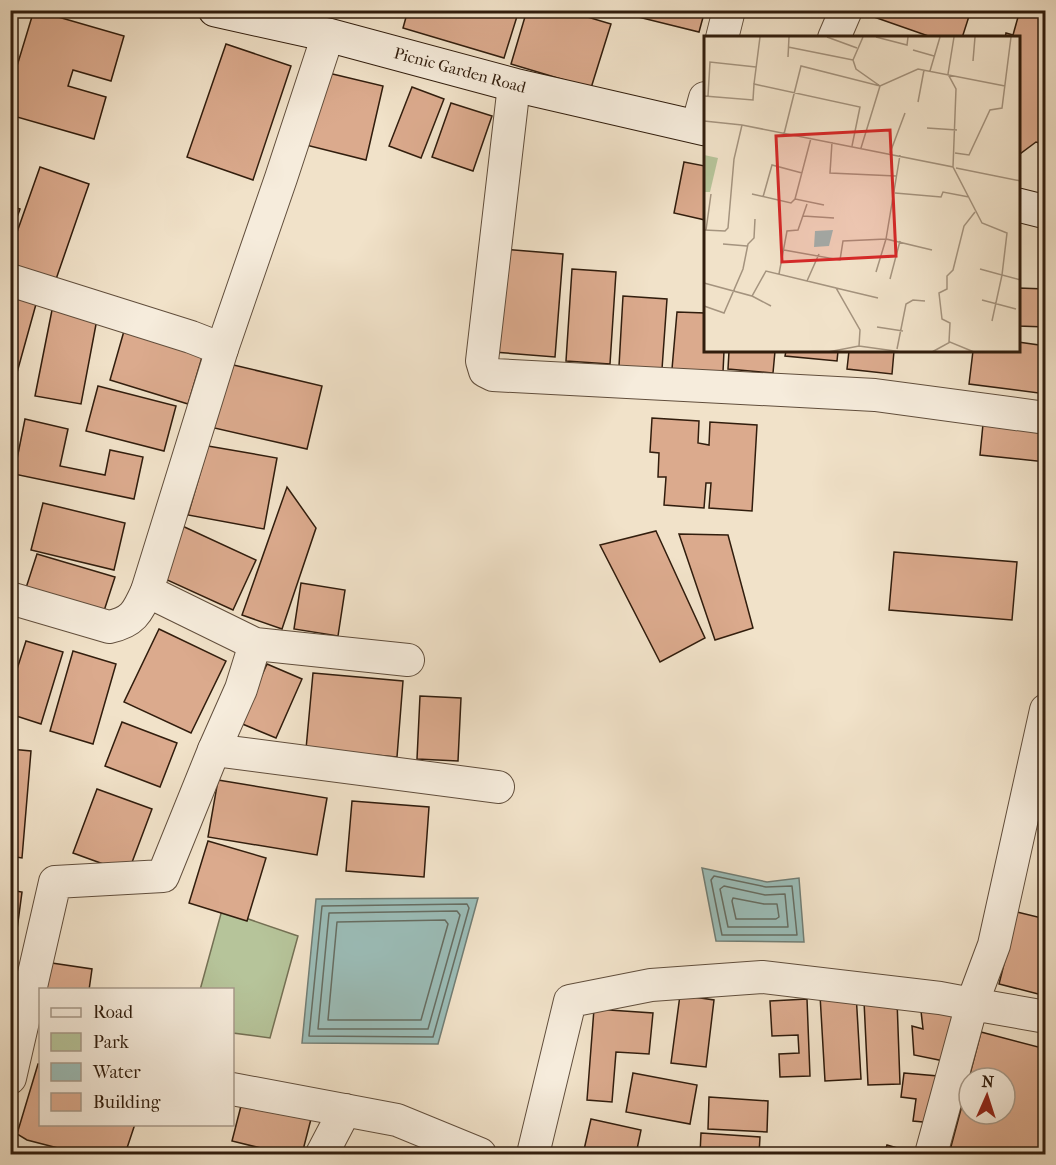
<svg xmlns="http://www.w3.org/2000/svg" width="1056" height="1165" viewBox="0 0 1056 1165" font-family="'IM FELL French Canon',serif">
	<rect width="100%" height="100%" fill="#f1e2c9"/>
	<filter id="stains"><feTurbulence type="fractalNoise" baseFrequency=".00333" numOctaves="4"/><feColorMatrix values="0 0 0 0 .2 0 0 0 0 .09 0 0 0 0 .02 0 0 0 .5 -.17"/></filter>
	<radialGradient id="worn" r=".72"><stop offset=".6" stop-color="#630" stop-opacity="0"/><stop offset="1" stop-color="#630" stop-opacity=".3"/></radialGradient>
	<path fill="#b6c49a" stroke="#747054" stroke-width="1.5" d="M222 910 298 936 270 1038 233 1033 232 990H200Z"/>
	<g fill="#9bbdb8" stroke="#717d74" stroke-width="1.5">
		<path d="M702 868 767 882 799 878 804 942 716 941Z"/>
		<path d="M478 898 438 1044 302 1043 316 899Z"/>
	</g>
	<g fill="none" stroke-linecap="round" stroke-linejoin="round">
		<g stroke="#666d62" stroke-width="1.5">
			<path d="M714 876 766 887 792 886 797 935H722L711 880Z"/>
			<path d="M724 886 765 895 785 894 788 927H728L720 889Z"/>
			<path d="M733 898 764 904H777L779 917 776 919H736L732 901Z"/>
			<path d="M467 904 469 908 433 1037 309 1036 322 906Z"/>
			<path d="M457 911 460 915 428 1029H318L329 913Z"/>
			<path d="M445 920 448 924 421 1020H328L337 922Z"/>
		</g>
	</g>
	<g fill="#dbaa8d" stroke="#311d0d" stroke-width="1.5">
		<path d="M34 10 124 36 111 81 73 70 68 86 106 97 94 139 10 115V89Z"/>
		<path d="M408 10H519L504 58 403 28Z"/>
		<path d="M527 10H564L611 24 591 88 511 64Z"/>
		<path d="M631 10H705L699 32 630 15Z"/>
		<path d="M876 10H971L962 38H934L874 17Z"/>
		<path d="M1020 10H1046V145L1036 142 1020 154 1018 160V38H1005L1006 33 1013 35Z"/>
		<path d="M226 44 291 66 253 180 187 157Z"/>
		<path d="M320 71 383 86 366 160 302 144Z"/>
		<path d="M412 87 444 99 421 158 389 146Z"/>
		<path d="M451 103 492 116 473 171 432 157Z"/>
		<path d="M684 162 705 166V220L674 213Z"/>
		<path d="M40 167 89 184 54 285 10 269V252Z"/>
		<path d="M10 206 20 209 10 237Z"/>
		<path d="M501 249 563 254 555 357 493 352Z"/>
		<path d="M572 269 616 272 610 364 566 361Z"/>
		<path d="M1018 288 1046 289V327L1018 326Z"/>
		<path d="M10 289 38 297 13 387 10 386Z"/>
		<path d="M623 296 667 299 662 369 619 366Z"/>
		<path d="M52 310 97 319 81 404 35 396Z"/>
		<path d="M677 312 705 313V351H724L723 372 672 369Z"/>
		<path d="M124 331 203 354 188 404 110 380Z"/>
		<path d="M1018 342 1046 346V394L969 384 973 351H1018Z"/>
		<path d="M729 351H775L773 373 728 369Z"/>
		<path d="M786 351H838L837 361 785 356Z"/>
		<path d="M849 351H894L892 374 847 369Z"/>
		<path d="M225 363 322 386 307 449 210 427Z"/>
		<path d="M98 386 176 406 164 451 86 431Z"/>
		<path d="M10 396 16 398 10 415Z"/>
		<path d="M652 418 699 421 698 443 709 445 710 422 757 425 752 511 709 508 711 483H706L704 508 664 505 666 477H658L659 453 650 452Z"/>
		<path d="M25 419 68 429 60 466 105 475 110 450 143 457 134 499 14 474Z"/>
		<path d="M983 424 1046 431V462L980 455Z"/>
		<path d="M208 446 277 458 264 529 188 515Z"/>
		<path d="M287 487 316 528 282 629 242 615Z"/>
		<path d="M43 503 125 523 114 570 31 550Z"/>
		<path d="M178 524 256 560 233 610 154 574Z"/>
		<path d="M656 531 705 638 660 662 600 545Z"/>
		<path d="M679 534 728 535 753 628 715 640Z"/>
		<path d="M894 552 1017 562 1012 620 889 610Z"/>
		<path d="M37 554 115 577 103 614 25 591Z"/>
		<path d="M301 583 345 590 338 636 294 629Z"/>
		<path d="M159 629 226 661 191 733 124 702Z"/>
		<path d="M26 641 63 652 41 724 10 714V691Z"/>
		<path d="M73 651 116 664 93 744 50 731Z"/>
		<path d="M267 664 302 679 276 738 240 723Z"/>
		<path d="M313 673 403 681 397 757 306 749Z"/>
		<path d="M420 696 461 698 458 761 417 759Z"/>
		<path d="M122 722 177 743 160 787 105 766Z"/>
		<path d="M10 749 31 751 22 858 10 856Z"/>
		<path d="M218 780 327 798 317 855 208 837Z"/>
		<path d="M97 789 152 809 128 873 73 853Z"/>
		<path d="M352 801 429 807 424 877 346 871Z"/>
		<path d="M208 841 266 858 247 921 189 903Z"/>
		<path d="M10 890 22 892 16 937 10 936Z"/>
		<path d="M1017 912 1046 919V996L999 984Z"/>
		<path d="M45 962 92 969 89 990H41Z"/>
		<path d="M856 993 861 1079 825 1081 820 995Z"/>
		<path d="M680 995 714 1000 706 1067 671 1063Z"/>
		<path d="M807 999 810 1076 780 1077 779 1054 799 1053 798 1035 772 1036 770 1001Z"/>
		<path d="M897 1000 900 1084 868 1085 864 1001Z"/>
		<path d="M920 1002 960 1010 949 1062 914 1055 912 1026 923 1029Z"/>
		<path d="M594 1009 653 1013 649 1054 616 1052 612 1102 587 1100Z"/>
		<path d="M981 1032 1046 1049V1127L1037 1154H949L969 1079V1114H1005V1078H969Z"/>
		<path d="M38 1064H40V1124H135L125 1154H81L27 1140 17 1134Z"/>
		<path d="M633 1073 697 1085 690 1124 626 1112Z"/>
		<path d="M904 1073 938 1076 933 1123 913 1121 916 1099 901 1097Z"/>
		<path d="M709 1097 768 1101 767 1132 708 1129Z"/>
		<path d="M242 1102 311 1119 302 1154H285L232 1141Z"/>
		<path d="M591 1119 641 1130 636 1154H583Z"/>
		<path d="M701 1133 760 1137 759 1154H700Z"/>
		<path d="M887 1145 918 1154H884Z"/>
		<path d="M27 1150 42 1154H26Z"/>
	</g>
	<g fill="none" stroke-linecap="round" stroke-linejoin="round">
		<g stroke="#614e3c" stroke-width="34">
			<g id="minor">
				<path d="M328 35 281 178 222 349 147 591 255 644 408 660"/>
				<path d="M722 38 729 10"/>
				<path d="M834 38 846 10"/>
				<path d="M514 85 482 361 485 371 493 375 875 395 1046 418"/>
				<path d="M697 127 705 98"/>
				<path d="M10 280 191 337 222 349"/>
				<path d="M10 598 109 627C133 622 137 613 147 591"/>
				<path d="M214 750 498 787"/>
				<path d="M10 1078 55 882 163 876 214 750 241 689 255 644"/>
				<path d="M232 1089 397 1120 480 1154"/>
				<path d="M322 1154 345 1110"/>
				<path d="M533 1154 570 1001 651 985 762 977 940 998 972 1004 994 945 1046 710"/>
				<path d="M931 1154 972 1004 1046 1017"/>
			</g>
		</g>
		<g stroke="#311d0d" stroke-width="35">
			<g id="secondary">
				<path d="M215 10 328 35 514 85 705 129"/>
				<path d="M1018 205 1046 212"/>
			</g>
		</g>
		<use href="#minor" stroke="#f6ecdc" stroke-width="32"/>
		<use href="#secondary" stroke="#f6ecdc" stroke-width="33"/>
	</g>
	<g text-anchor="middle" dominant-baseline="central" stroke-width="5" stroke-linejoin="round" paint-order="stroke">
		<g font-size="16" fill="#311d0d" stroke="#f6ecdc">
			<text transform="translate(460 70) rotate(15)">Picnic Garden Road</text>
		</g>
	</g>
	<g transform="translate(704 36)">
		<rect width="316" height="316" fill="#f1e2c9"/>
		<path d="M0 119 14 122 6 156H0Z" fill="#b6c49a"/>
		<path d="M129 194 125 210 110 211 111 195Z" fill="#9bbdb8"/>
		<path fill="none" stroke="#a4937e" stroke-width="1.5" d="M123 1 153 12M172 1 203 9 204 1M84 11 149 24M209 14 230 20M84 21 85 1M269 25 271 1M226 35 236 1M50 48 56 1M0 60 49 64 50 48 156 71 148 110M4 60 6 26 52 31M214 66 220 34M0 85 38 89 249 131 278 187 303 197 298 239 317 244M223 92 253 94M80 98 97 30 176 50 214 33 301 50M107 102 91 163 120 169M128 106 126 137 192 140M157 112 176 50 152 33 149 24 159 1M186 117 201 77M251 117 265 119 286 74 298 72 307 1M249 131 252 53 244 38 250 1M252 132 317 145M191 157 237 161 239 156 265 161M48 158 87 167 91 163M59 161 68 129 98 137M99 180 130 182M0 194 21 195 24 192 30 123 38 89M2 194 7 158M19 208 43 210M80 214 136 224 139 205 182 203 196 119M276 233 298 239 288 285M172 236 182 203 228 214M75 238 83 195 94 194 103 168M186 243 196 205M103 245 115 218M0 247 48 260 62 235 132 252 156 294 155 310M132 252 174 262M48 260 67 270M278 264 312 273M0 270 20 277 39 233 44 208 50 202 51 183M173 291 199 295M245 306 246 287 238 283 235 257 243 253V240L249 234 260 190 271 176M193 313 202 268 209 264 221 265M124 316 155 310 198 316M228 316 246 306 270 316"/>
		<path fill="#d62828" fill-opacity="0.15" stroke="#d62828" stroke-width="3" d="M186 94 192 220 78 226 72 100Z"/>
		<rect width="316" height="316" fill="none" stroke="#311d0d" stroke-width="3"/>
	</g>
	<rect width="1056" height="1165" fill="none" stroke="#f1e2c9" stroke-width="36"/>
	<rect x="12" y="12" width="1032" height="1141" fill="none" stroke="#311d0d" stroke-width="3"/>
	<rect x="18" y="18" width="1020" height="1129" fill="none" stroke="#311d0d" stroke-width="1.5"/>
	<rect x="39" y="988" width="195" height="138" fill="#f6ecdc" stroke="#a79989" stroke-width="1.5"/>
	<rect x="51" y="1008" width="30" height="9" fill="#f6ecdc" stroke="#a79989" stroke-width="1.5"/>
	<text x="93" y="1018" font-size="18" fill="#311d0d">Road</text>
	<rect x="51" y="1033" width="30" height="18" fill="#b6c49a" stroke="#a79989" stroke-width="1.5"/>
	<text x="93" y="1048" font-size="18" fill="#311d0d">Park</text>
	<rect x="51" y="1063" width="30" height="18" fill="#9bbdb8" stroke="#a79989" stroke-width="1.5"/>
	<text x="93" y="1078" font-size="18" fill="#311d0d">Water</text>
	<rect x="51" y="1093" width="30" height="18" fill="#dbaa8d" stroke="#a79989" stroke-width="1.5"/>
	<text x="93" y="1108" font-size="18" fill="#311d0d">Building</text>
	<g transform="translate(987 1096) rotate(3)"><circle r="28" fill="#f6ecdc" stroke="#a79989" stroke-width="1.5"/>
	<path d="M0-4.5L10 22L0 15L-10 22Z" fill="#8f2418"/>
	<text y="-9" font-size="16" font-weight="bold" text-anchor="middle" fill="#311d0d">N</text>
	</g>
	<rect width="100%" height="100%" filter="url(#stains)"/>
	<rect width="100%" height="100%" fill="url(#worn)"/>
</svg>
